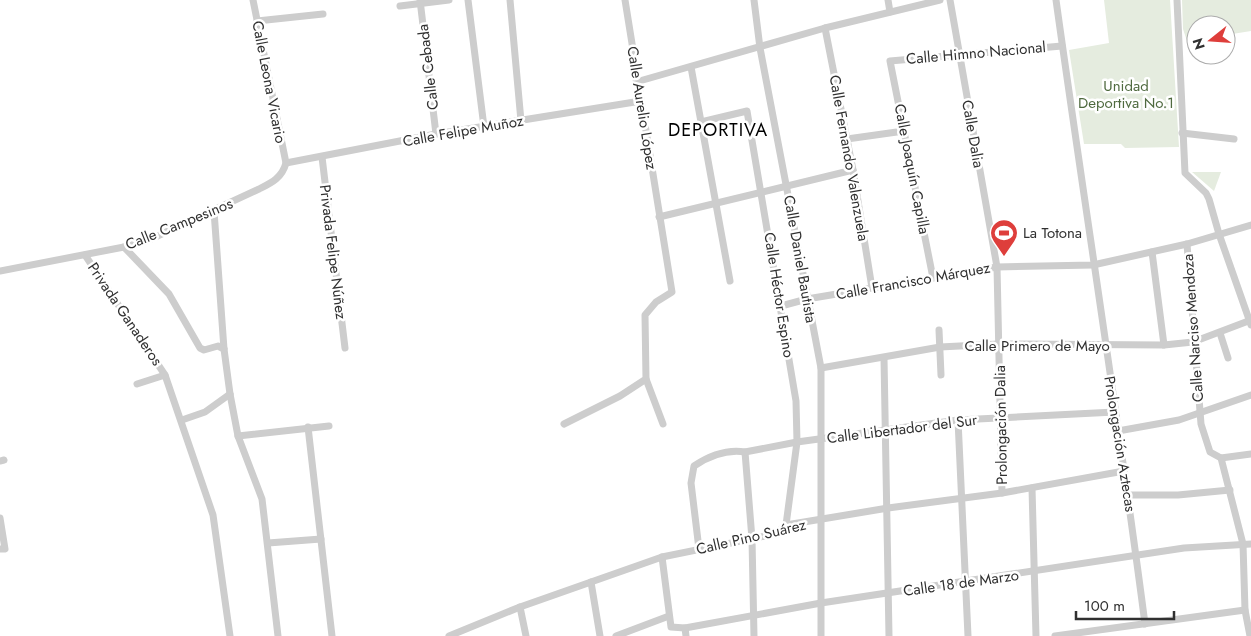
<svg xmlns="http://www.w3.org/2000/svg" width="1251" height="636" viewBox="0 0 1251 636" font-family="Jost,sans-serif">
	<rect width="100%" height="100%" fill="#fff"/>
	<g fill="#e5ecdf">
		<path d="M1104 0H1170L1179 147 1125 148 1121 144H1084L1069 50 1109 43Z"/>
		<path d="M1182 0H1251V31L1226 35V25H1196V39L1187 41 1183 29Z"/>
		<path d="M1192 172H1221L1214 191Z"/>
	</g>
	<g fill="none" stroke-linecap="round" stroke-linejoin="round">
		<g stroke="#cdcdcd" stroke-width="7">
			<path d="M420 0 436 134"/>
			<path d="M468 0 484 127"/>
			<path d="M510 0 521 121"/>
			<path d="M754 0 760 48 821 368V636"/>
			<path d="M888 0 890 12"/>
			<path d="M950 0 997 267 1002 493"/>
			<path d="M1056 0C1085 208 1118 416 1145 624"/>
			<path d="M1177 0 1185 173 1206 193 1209 199 1219 234 1251 325"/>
			<path d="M400 6 449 0"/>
			<path d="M257 21 323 14"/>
			<path d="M825 28 853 170 872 288"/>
			<path d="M691 67 730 281"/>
			<path d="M636 82 825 28 940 0"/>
			<path d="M701 122 747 111 796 401 797 442 786 525"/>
			<path d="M1182 133 1234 139"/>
			<path d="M847 139 904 131"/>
			<path d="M322 157 345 348"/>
			<path d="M286 163 436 134 641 101"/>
			<path d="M214 211 224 349 230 394 238 436 262 499 278 636"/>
			<path d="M659 217 853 170"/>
			<path d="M1187 244 1201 424 1210 452 1221 458 1243 544 1245 610 1250 636"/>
			<path d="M124 247 169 294 200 348 204 350 218 346 224 349"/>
			<path d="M1152 252 1164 345"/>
			<path d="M85 255 165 375 213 515 230 636"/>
			<path d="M0 271 124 247 151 239 259 189C271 183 282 178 286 163L253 0"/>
			<path d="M933 278 890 61 1062 46"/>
			<path d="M781 306 807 299 997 267 1093 265 1187 244 1251 225"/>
			<path d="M939 330 941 375"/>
			<path d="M1220 333 1228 358"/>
			<path d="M884 358 889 636"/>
			<path d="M821 368 940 347 999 344 1164 345 1193 342 1251 320"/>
			<path d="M646 379 663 424"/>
			<path d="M137 384 165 375"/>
			<path d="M182 420 205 412 230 394"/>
			<path d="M958 420 968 636"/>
			<path d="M564 424 620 396 646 379 645 315 656 302 672 292 625 0"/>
			<path d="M308 427 332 636"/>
			<path d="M1118 431 1179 420 1251 395"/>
			<path d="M238 436 329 426"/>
			<path d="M745 452 752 539 754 636"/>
			<path d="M1221 458 1251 454"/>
			<path d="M0 461 4 460"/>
			<path d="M1032 488 1036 636"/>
			<path d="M1128 495H1178L1230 490"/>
			<path d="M0 518 5 549H0"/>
			<path d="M268 543 321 539"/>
			<path d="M699 549 691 483 694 466C709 456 726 449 745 452L797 442 958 420 1115 412"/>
			<path d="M662 557 671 627 685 628 821 603 1184 548 1251 544"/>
			<path d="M591 582 600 636"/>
			<path d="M520 607 526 636"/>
			<path d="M685 628 686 636"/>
			<path d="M449 636 520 607 662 557 775 534 786 525 888 508 1002 493 1124 471"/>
			<path d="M616 636 669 616"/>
			<path d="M1055 636 1245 610"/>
		</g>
	</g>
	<defs>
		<g id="stadium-pin" transform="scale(1.4375)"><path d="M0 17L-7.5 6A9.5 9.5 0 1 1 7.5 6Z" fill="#de3e3b" stroke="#fff"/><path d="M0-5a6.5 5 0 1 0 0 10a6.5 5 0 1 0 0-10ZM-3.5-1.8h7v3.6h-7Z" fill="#fff"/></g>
	</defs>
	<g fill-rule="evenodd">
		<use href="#stadium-pin" x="1004" y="233"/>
	</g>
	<g text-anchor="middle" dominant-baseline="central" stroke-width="5" stroke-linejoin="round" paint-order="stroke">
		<g font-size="15" fill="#303030" stroke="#fff">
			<text transform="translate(976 53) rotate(-5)">Calle Himno Nacional</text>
			<text transform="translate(428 67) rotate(-97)">Calle Cebada</text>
			<text transform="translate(269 82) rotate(79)">Calle Leona Vicario</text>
			<text transform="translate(642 108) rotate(81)">Calle Aurelio López</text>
			<text transform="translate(463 131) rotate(-10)">Calle Felipe Muñoz</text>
			<text transform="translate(973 134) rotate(80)">Calle Dalia</text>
			<text transform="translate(849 158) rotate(80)">Calle Fernando Valenzuela</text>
			<text transform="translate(912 169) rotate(79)">Calle Joaquín Capilla</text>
			<text transform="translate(179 224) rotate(-22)">Calle Campesinos</text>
			<text transform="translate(333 252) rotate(83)">Privada Felipe Núñez</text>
			<text transform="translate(800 259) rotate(80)">Calle Daniel Bautista</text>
			<text transform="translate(913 281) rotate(-10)">Calle Francisco Márquez</text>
			<text transform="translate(779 295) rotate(81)">Calle Héctor Espino</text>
			<text transform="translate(125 314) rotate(56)">Privada Ganaderos</text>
			<text transform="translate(1193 328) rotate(-94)">Calle Narciso Mendoza</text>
			<text x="1037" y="346">Calle Primero de Mayo</text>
			<text transform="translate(1001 425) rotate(-91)">Prolongación Dalia</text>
			<text transform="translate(902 429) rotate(-7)">Calle Libertador del Sur</text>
			<text transform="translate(1120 444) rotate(81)">Prolongación Aztecas</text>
			<text transform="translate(751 537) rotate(-13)">Calle Pino Suárez</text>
			<text transform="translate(961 583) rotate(-8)">Calle 18 de Marzo</text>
		</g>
		<g font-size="15" fill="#4f6a3f" stroke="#fff">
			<text x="1126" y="86">Unidad<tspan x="1126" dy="17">Deportiva No.1</tspan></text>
		</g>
		<g font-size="15" fill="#303030" stroke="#fff" text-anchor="start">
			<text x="1023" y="233">La Totona</text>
		</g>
		<g font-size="18" letter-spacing="1" fill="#000" stroke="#fff">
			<text x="718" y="130">DEPORTIVA</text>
		</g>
	</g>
	<g transform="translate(1211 40) rotate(253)"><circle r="24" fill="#ffffff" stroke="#acacac"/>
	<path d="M0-4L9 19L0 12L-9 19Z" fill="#de3e3b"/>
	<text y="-8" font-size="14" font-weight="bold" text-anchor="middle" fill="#303030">N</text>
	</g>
	<path d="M1076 611v8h98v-8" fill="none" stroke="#303030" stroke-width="2.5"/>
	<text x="1084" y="611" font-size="15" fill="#303030" stroke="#ffffff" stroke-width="4" paint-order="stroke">100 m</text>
</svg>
